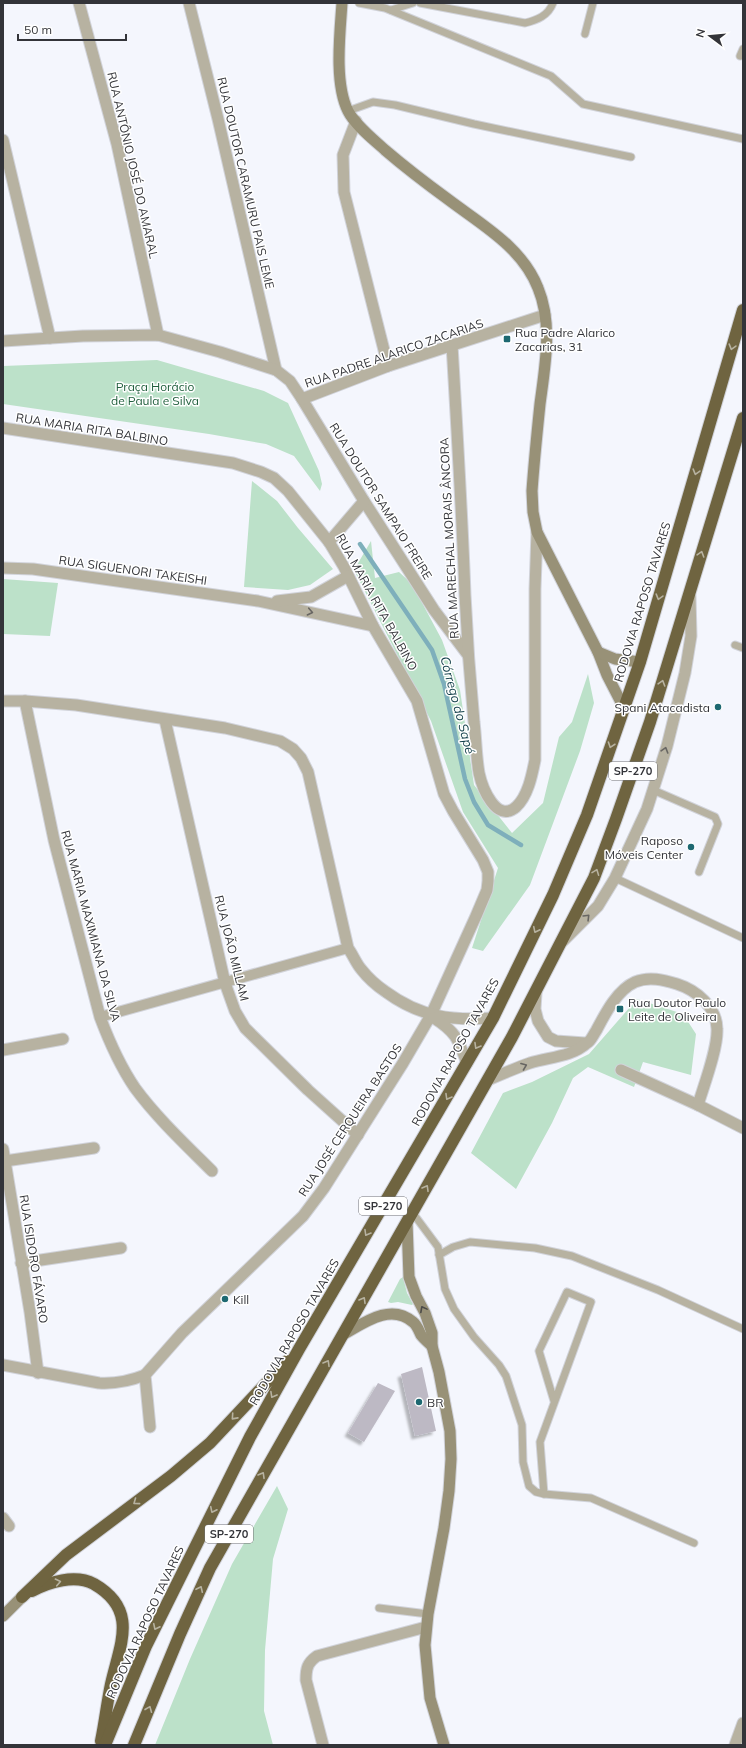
<svg xmlns="http://www.w3.org/2000/svg" width="746" height="1748" viewBox="0 0 746 1748" font-family="Mulish,sans-serif">
	<defs>
		<filter id="shadow"><feDropShadow dx="-3.5" dy="3.5" stdDeviation="1" flood-color="#0004"/></filter>
	</defs>
	<rect width="100%" height="100%" fill="#f4f6fd"/>
	<g fill="#bce1c9">
		<path d="M157 360 264 391 288 403 319 471 322 484 320 491 294 456 266 444 209 434 3 404V366Z"/>
		<path d="M252 481 277 501 298 528 333 569 310 585 288 590 244 587Z"/>
		<path d="M371 541 375 578 399 572 412 584 442 640 460 690 474 785 512 833 543 803 559 737 572 722 588 674 594 703 580 751 530 885 483 951 472 948 498 868 463 812 431 721 354 570Z"/>
		<path d="M3 579 58 583 50 636 3 634Z"/>
		<path d="M637 999 683 1014 696 1034 691 1075 643 1062 634 1087 588 1067 573 1078 552 1123 516 1189 471 1153 503 1093 532 1082 589 1054Z"/>
		<path d="M403 1277 407 1293 413 1304 412 1305 398 1302 391 1303 388 1302 400 1279Z"/>
		<path d="M277 1486 288 1509 273 1559 265 1650 264 1711 273 1745H155L190 1659 232 1564Z"/>
	</g>
	<g fill="none" stroke-linecap="round" stroke-linejoin="round">
		<path stroke="#7eafbb" stroke-width="4.5" d="M360 544 432 650 444 684 465 779 474 802 488 825 521 845"/>
	</g>
	<g fill="#bdb9c4" filter="url(#shadow)">
		<path d="M422 1367 436 1431 415 1436 401 1374Z"/>
		<path d="M378 1383 395 1391 364 1442 348 1433Z"/>
	</g>
	<g fill="none" stroke-linecap="round" stroke-linejoin="round">
		<g stroke="#d1d3da" stroke-width="9">
			<g id="service">
				<path d="M359 3 385 8 551 76 583 104 743 139"/>
				<path d="M420 3 525 23C537 20 548 16 553 3"/>
				<path d="M391 10 413 3"/>
				<path d="M585 34 593 3"/>
				<path d="M740 56 743 49"/>
				<path d="M348 111 373 102 395 105 474 124 631 157"/>
				<path d="M735 645 743 648"/>
				<path d="M653 790 715 817 718 824 699 872"/>
				<path d="M615 878 743 938"/>
				<path d="M412 1212 438 1247 445 1289 454 1309 474 1337 499 1365 506 1376 522 1425 523 1462 529 1486 536 1492 544 1494 540 1442 591 1302 567 1292 539 1351 554 1401"/>
				<path d="M439 1255 453 1247 470 1242 535 1248 572 1256 658 1290 743 1329"/>
				<path d="M544 1494 591 1498 694 1543"/>
				<path d="M379 1608 428 1614"/>
			</g>
		</g>
		<g stroke="#d1d3da" stroke-width="12">
			<path id="pedestrian" d="M100 1017 348 948"/>
		</g>
		<g stroke="#d1d3da" stroke-width="13">
			<g id="minor">
				<path d="M79 3 117 144 158 335"/>
				<path d="M189 3 218 119 276 370"/>
				<path d="M356 121 343 155 344 192 388 366"/>
				<path d="M3 140 50 338"/>
				<path d="M3 341 83 336 158 335 220 352 276 370 290 381 302 399 364 501 434 610 468 655"/>
				<path d="M452 345C457 429 462 512 465 595 467 638 470 680 474 722 476 738 476 756 479 773 482 787 496 824 516 807 528 796 532 775 535 760V589L537 532"/>
				<path d="M302 399 388 366 545 315"/>
				<path d="M3 428 233 463 261 472 274 478 288 491 329 542 344 567 373 626 417 701 444 794 453 811 483 860 488 872V881L487 890 476 916 431 1015 403 1063 324 1188 303 1216 182 1333 145 1375 150 1427"/>
				<path d="M329 542 364 501"/>
				<path d="M3 568 33 569 258 601 373 626"/>
				<path d="M277 601 311 597 348 576"/>
				<path d="M3 701H25L76 705 225 728 280 741 293 749 301 758 308 772 348 948C353 955 356 963 361 969 368 978 377 986 386 992 420 1017 452 1021 493 1018"/>
				<path d="M25 701 54 840 100 1017C109 1041 120 1066 135 1088 157 1118 186 1145 212 1171"/>
				<path d="M165 720 225 983 235 1011 245 1028 308 1090 358 1135"/>
				<path d="M434 1018C456 1032 458 1039 467 1063"/>
				<path d="M3 1050 63 1039"/>
				<path d="M621 1070 698 1105"/>
				<path d="M3 1149 30 1312 38 1373"/>
				<path d="M5 1161 94 1148"/>
				<path d="M21 1263 121 1248"/>
				<path d="M3 1365 99 1383C116 1384 130 1381 145 1375"/>
				<path d="M3 1518 9 1526"/>
				<path d="M323 1745 306 1680C306 1669 307 1663 317 1656L426 1627"/>
				<path d="M735 1745 743 1723"/>
			</g>
		</g>
		<g stroke="#d1d3da" stroke-width="13">
			<g id="tertiary">
				<path d="M563 941 598 906 615 878 647 809 667 746 685 673 691 636 690 596"/>
				<path d="M536 993 535 1009 538 1021 548 1037 556 1041 585 1043"/>
				<path d="M488 1080C502 1074 516 1068 530 1063 549 1057 572 1057 587 1043 591 1041 593 1035 596 1031 605 1014 617 990 635 982 649 976 664 980 677 984 696 990 717 1007 717 1029 718 1048 704 1085 698 1105L743 1128"/>
			</g>
		</g>
		<g stroke="#d1d3da" stroke-width="13">
			<g id="secondary">
				<path d="M342 3C340 33 334 83 348 111 355 125 373 139 385 150 406 168 427 184 449 200 482 225 522 247 538 288 553 324 545 366 540 404 537 433 534 462 532 491L533 512 537 532 598 652 607 675 624 708"/>
				<path d="M598 652 615 659 640 662"/>
				<path d="M407 1222 409 1277 416 1296 425 1313 432 1333V1346L439 1372 450 1431 451 1459 449 1491 444 1528 428 1614 425 1645 430 1698 444 1745"/>
				<path d="M344 1334C365 1322 391 1303 413 1322 417 1325 419 1331 421 1335 424 1339 429 1343 432 1346"/>
				<path d="M3 1616 22 1597"/>
			</g>
		</g>
		<g stroke="#d1d3da" stroke-width="14">
			<g id="motorway">
				<path d="M32 1591C49 1582 75 1574 94 1584 139 1610 120 1644 111 1684 107 1703 105 1722 101 1741"/>
				<path d="M22 1597 66 1555 171 1476 210 1443 287 1361"/>
				<path d="M105 1745 146 1646 250 1437 299 1349 493 1018 553 895 587 815 640 662 743 310"/>
				<path d="M134 1745 180 1634 210 1568 512 1037 594 878 616 819 650 722 743 418"/>
			</g>
		</g>
		<use href="#service" stroke="#b7b2a1" stroke-width="7"/>
		<use href="#pedestrian" stroke="#b7b2a1" stroke-width="10"/>
		<use href="#minor" stroke="#b7b2a1" stroke-width="11"/>
		<use href="#tertiary" stroke="#b7b2a1" stroke-width="11"/>
		<use href="#secondary" stroke="#989177" stroke-width="11"/>
		<use href="#motorway" stroke="#6f6440" stroke-width="12"/>
	</g>
	<defs><path id="oneway-chevron" d="M-2-3.5L2.5 0L-2 3.5" fill="none" stroke-width="1.6" stroke-linecap="round" stroke-linejoin="round"/></defs>
	<g stroke="#b7b2a0">
		<use href="#oneway-chevron" transform="translate(732 347) rotate(106)"/>
		<use href="#oneway-chevron" transform="translate(696 472) rotate(106)"/>
		<use href="#oneway-chevron" transform="translate(701 554) rotate(-73)"/>
		<use href="#oneway-chevron" transform="translate(659 597) rotate(106)"/>
		<use href="#oneway-chevron" transform="translate(662 683) rotate(-73)"/>
		<use href="#oneway-chevron" transform="translate(611 745) rotate(109)"/>
		<use href="#oneway-chevron" transform="translate(596 872) rotate(-69)"/>
		<use href="#oneway-chevron" transform="translate(536 930) rotate(116)"/>
		<use href="#oneway-chevron" transform="translate(477 1046) rotate(120)"/>
		<use href="#oneway-chevron" transform="translate(448 1097) rotate(120)"/>
		<use href="#oneway-chevron" transform="translate(426 1188) rotate(-60)"/>
		<use href="#oneway-chevron" transform="translate(367 1233) rotate(120)"/>
		<use href="#oneway-chevron" transform="translate(363 1300) rotate(-60)"/>
		<use href="#oneway-chevron" transform="translate(327 1363) rotate(-60)"/>
		<use href="#oneway-chevron" transform="translate(273 1395) rotate(119)"/>
		<use href="#oneway-chevron" transform="translate(234 1417) rotate(132)"/>
		<use href="#oneway-chevron" transform="translate(262 1475) rotate(-60)"/>
		<use href="#oneway-chevron" transform="translate(136 1502) rotate(144)"/>
		<use href="#oneway-chevron" transform="translate(213 1510) rotate(116)"/>
		<use href="#oneway-chevron" transform="translate(58 1582) rotate(-12)"/>
		<use href="#oneway-chevron" transform="translate(200 1589) rotate(-65)"/>
		<use href="#oneway-chevron" transform="translate(156 1627) rotate(116)"/>
		<use href="#oneway-chevron" transform="translate(149 1709) rotate(-68)"/>
	</g>
	<g stroke="#686663">
		<use href="#oneway-chevron" transform="translate(310 612) rotate(12)"/>
		<use href="#oneway-chevron" transform="translate(665 750) rotate(-73)"/>
		<use href="#oneway-chevron" transform="translate(587 917) rotate(-45)"/>
		<use href="#oneway-chevron" transform="translate(524 1066) rotate(-21)"/>
	</g>
	<use stroke="#4c4b48" href="#oneway-chevron" transform="translate(423 1309) rotate(-118)"/>
	<g fill="#1d6871" stroke="#fff" stroke-width="1.5">
		<rect x="503" y="335" width="8" height="8" rx="2"/>
		<circle cx="718" cy="707" r="4"/>
		<circle cx="691" cy="847" r="4"/>
		<rect x="616" y="1005" width="8" height="8" rx="2"/>
		<circle cx="225" cy="1299" r="4"/>
		<circle cx="419" cy="1402" r="4"/>
	</g>
	<g text-anchor="middle" dominant-baseline="central" stroke-width="3" stroke-linejoin="round" paint-order="stroke">
		<g fill="#fff" stroke="#707174" stroke-width="1">
			<rect x="609" y="762" width="48" height="18" rx="3"/>
			<rect x="359" y="1197" width="48" height="18" rx="3"/>
			<rect x="205" y="1525" width="48" height="18" rx="3"/>
		</g>
		<g font-size="11" font-weight="bold" fill="#333439">
			<text x="633" y="771">SP-270</text>
			<text x="383" y="1206">SP-270</text>
			<text x="229" y="1534">SP-270</text>
		</g>
		<g font-size="12" fill="#333439" stroke="#fff">
			<text transform="translate(133 165) rotate(77)">RUA ANTÔNIO JOSÉ DO AMARAL</text>
			<text transform="translate(246 183) rotate(77)">RUA DOUTOR CARAMURU PAIS LEME</text>
			<text transform="translate(394 353) rotate(-19)">RUA PADRE ALARICO ZACARIAS</text>
			<text transform="translate(92 429) rotate(9)">RUA MARIA RITA BALBINO</text>
			<text transform="translate(381 501) rotate(58)">RUA DOUTOR SAMPAIO FREIRE</text>
			<text transform="translate(449 538) rotate(-93)">RUA MARECHAL MORAIS ÂNCORA</text>
			<text transform="translate(133 570) rotate(8)">RUA SIGUENORI TAKEISHI</text>
			<text transform="translate(377 602) rotate(61)">RUA MARIA RITA BALBINO</text>
			<text transform="translate(642 602) rotate(-73)">RODOVIA RAPOSO TAVARES</text>
			<text transform="translate(91 926) rotate(75)">RUA MARIA MAXIMIANA DA SILVA</text>
			<text transform="translate(232 948) rotate(76)">RUA JOÃO MILLAM</text>
			<text transform="translate(455 1052) rotate(-61)">RODOVIA RAPOSO TAVARES</text>
			<text transform="translate(350 1120) rotate(-57)">RUA JOSÉ CERQUEIRA BASTOS</text>
			<text transform="translate(34 1259) rotate(81)">RUA ISIDORO FÁVARO</text>
			<text transform="translate(294 1332) rotate(-60)">RODOVIA RAPOSO TAVARES</text>
			<text transform="translate(145 1622) rotate(-65)">RODOVIA RAPOSO TAVARES</text>
		</g>
		<g font-size="12" fill="#333439" stroke="#fff" text-anchor="start">
			<text x="515" y="332">Rua Padre Alarico<tspan x="515" dy="14">Zacarias, 31</tspan></text>
			<text x="710" y="707" text-anchor="end">Spani Atacadista</text>
			<text x="683" y="840" text-anchor="end">Raposo<tspan x="683" dy="14">Móveis Center</tspan></text>
			<text x="628" y="1002">Rua Doutor Paulo<tspan x="628" dy="14">Leite de Oliveira</tspan></text>
			<text x="233" y="1299">Kill</text>
			<text x="427" y="1402">BR</text>
		</g>
		<g font-size="12" fill="#22603e" stroke="#fff">
			<text x="155" y="386">Praça Horácio<tspan x="155" dy="14">de Paula e Silva</tspan></text>
		</g>
		<g font-size="13" font-style="italic" fill="#113f49" stroke="#fff">
			<text transform="translate(458 705) rotate(75)">Córrego do Sapé</text>
		</g>
	</g>
	<rect width="746" height="1748" fill="none" stroke="#333439" stroke-width="8"/>
	<g transform="translate(710 36) rotate(286)" stroke="#ffffff" stroke-width="3" paint-order="stroke">
	<path d="M0-3L7 15L0 10L-7 15Z" fill="#333439"/>
	<text y="-6" font-size="11" font-weight="bold" text-anchor="middle" fill="#333439">N</text>
	</g>
	<path d="M18 34v6h108v-6" fill="none" stroke="#333439" stroke-width="2"/>
	<text x="24" y="34" font-size="12" fill="#333439" stroke="#ffffff" stroke-width="3" paint-order="stroke">50 m</text>
</svg>
